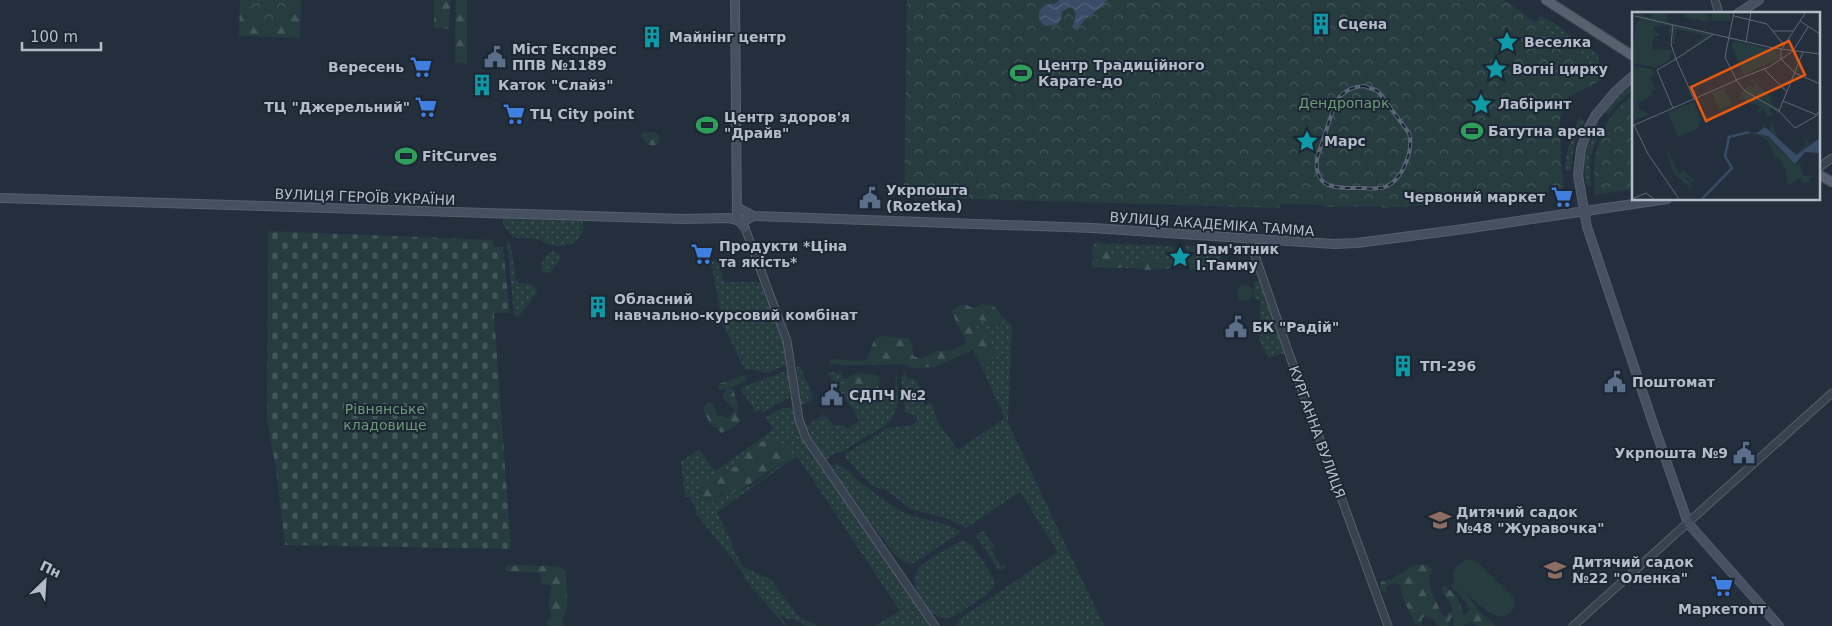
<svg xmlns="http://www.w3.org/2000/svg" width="1832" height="626" viewBox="0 0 1832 626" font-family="'DejaVu Sans',sans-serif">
	<defs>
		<pattern id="grass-dots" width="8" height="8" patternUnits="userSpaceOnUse" patternTransform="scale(1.25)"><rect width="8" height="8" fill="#263c3f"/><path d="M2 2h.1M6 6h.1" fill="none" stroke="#435659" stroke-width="1.8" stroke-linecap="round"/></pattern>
		<pattern id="forest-firs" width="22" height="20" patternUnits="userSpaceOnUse" patternTransform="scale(1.25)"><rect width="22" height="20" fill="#263c3f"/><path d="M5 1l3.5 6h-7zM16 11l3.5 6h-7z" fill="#435659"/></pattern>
		<pattern id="cemetery-stones" width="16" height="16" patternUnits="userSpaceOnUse" patternTransform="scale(1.25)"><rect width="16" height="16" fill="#263c3f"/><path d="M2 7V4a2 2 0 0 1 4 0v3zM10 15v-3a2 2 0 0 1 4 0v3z" fill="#435659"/></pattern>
		<pattern id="park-crowns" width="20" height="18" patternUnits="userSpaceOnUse" patternTransform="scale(1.25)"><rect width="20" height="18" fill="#263c3f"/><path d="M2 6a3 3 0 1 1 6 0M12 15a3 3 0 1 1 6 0" fill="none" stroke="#435659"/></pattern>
		<pattern id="water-waves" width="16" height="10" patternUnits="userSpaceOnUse" patternTransform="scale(1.25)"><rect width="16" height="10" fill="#394c67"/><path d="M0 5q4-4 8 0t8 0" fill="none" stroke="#53647b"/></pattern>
	</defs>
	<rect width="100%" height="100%" fill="#242f3e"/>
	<g fill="url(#grass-dots)" fill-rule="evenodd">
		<path d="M1540 15C1548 20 1557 25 1565 31 1573 37 1577 49 1591 49L1597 53 1601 68 1536 23Z"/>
		<path d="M1633 85V91L1620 101 1609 114 1604 112 1617 97Z"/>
		<path d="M1579 118 1584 120 1574 144 1571 170 1566 171 1565 169C1566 151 1572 135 1579 118Z"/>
		<path d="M1597 125 1602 126 1590 157 1591 186H1587C1581 164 1588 144 1597 125Z"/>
		<path d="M503 217 582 220 584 228C579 244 563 250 548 244 544 243 541 240 537 239 529 237 521 239 513 237L503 225Z"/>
		<path d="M507 240 511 246 516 279 520 283 532 284 537 290 536 294 518 317 514 315Z"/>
		<path d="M1094 243 1174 246 1173 266 1169 269 1092 267Z"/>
		<path d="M1186 246 1222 247 1220 271 1189 270 1186 266Z"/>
		<path d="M554 251 560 255 559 261 550 273 543 272 541 268C542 260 546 253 554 251Z"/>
		<path d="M718 260 724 282H760L783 342 788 362 787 365 766 373 752 369 745 370 723 325 711 262Z"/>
		<path d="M1259 281 1273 320H1260V300L1254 299V282Z"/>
		<path d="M997 311 1012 326 1008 423 1104 626H955L961 618 1058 552 1020 492 966 528 949 519 911 509 886 490 872 486 845 457 847 453 888 428 912 425 917 421 916 416 905 412 901 377 905 373 907 379 913 378 917 381 924 405 932 403 937 421 958 450 1005 418 956 312Z"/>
		<path d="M1260 323 1274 324 1285 353 1269 358 1259 341Z"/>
		<path d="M797 367H800L813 396V399L803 405 800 404Z"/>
		<path d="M788 370 790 397 763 412 761 409 756 412 740 388Z"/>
		<path d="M896 371C897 391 903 409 887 424L842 452 834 454 826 460 811 437 807 426 824 414 833 425H844L847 429 859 421 856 414 827 372 842 373V378L853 379 854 374 879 376 878 396H887V394H895Z"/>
		<path d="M783 408H792L797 428 804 443 930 626H874L900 611 797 456 717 512 732 543V546L743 567 770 579 799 617 818 626H804L803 623 794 619H787L782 615 781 617 788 626H786L744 579V574L696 514V508L689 497H685L681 462 699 449 713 469 717 470 773 430 766 417ZM755 446 788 461C773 468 763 480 748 487 736 493 722 490 714 502L705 503C697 496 702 487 705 477L710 482H713L723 471 737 466Z"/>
		<path d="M837 464C846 466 853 477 861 483 874 493 888 504 903 512 921 521 944 520 961 532L914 563 905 562 895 555 862 512 831 466Z"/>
		<path d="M983 531 995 547 991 550 1001 566 1006 564V567L1003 570 998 569 977 537 978 533Z"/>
		<path d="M963 540 972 545 994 578V586C990 594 981 598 974 603 965 609 954 619 943 618 927 616 907 584 918 569 926 559 946 550 957 543Z"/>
	</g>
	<g fill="url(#forest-firs)">
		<path d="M240 0H301L300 38 239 36Z"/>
		<path d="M434 0H450L449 29 434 28Z"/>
		<path d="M456 0H467V64L455 63Z"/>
		<path d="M653 132 659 134 660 140 657 145H648L641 135 644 133Z"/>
		<path d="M1097 242C1109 243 1106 245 1111 253L1122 258 1124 262 1122 267C1105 273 1081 259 1097 242Z"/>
		<path d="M1148 252 1150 253 1156 261 1169 262 1170 266C1160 271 1144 271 1134 267L1133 264 1142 259 1144 254Z"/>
		<path d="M1206 262 1217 264 1219 266 1218 270 1215 272 1188 269V263Z"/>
		<circle cx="1245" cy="293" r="8"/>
		<path d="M983 304 992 305C998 310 1004 317 1002 325L999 328 988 321 978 320 976 326 977 328 989 334 988 346 994 352 992 363 988 367C979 366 977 357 973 350L935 367 910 368 905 365 897 364 888 365H846L831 364 829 362 831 359 859 361 867 359 873 343 877 338 883 336 908 338 912 344 913 356 922 359 936 351 952 350 964 345 966 341 957 324 952 311 959 305H967L973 308Z"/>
		<path d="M857 373 878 375 881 378 880 381C876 385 873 383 868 385 861 388 859 396 852 397L847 393 844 384 849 377Z"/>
		<path d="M744 375 747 379C740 384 727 391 718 389L719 384Z"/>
		<path d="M730 388 734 391C735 401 741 404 736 414L741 421C739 424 727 430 722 433L715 427H712L703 410 707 402H711L715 408 717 415 728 418 735 410 723 398V395L727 389Z"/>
		<path d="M775 439 788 447 790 458C786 462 782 463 777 466 757 478 744 493 720 494L714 502 705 503 702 501 698 483 700 479 705 477 710 482H713L723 471 737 466C743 451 759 440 775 439Z"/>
		<path d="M1419 564 1429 566 1432 570 1429 579 1430 588 1442 615 1446 616 1453 610C1452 601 1441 595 1442 586 1450 588 1457 596 1460 603 1462 608 1461 611 1464 615L1469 611 1468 605 1452 587 1451 584 1455 582C1464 591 1471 599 1478 610 1482 616 1491 619 1495 626H1477L1471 622 1462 626H1453L1454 619 1452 617 1450 619 1449 626H1437L1435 621 1426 616 1422 618 1421 626 1416 625 1405 603 1399 584C1394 582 1391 584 1386 587V591L1383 593C1380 590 1379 587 1381 582L1392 579 1410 567Z"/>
		<path d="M526 565 559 567 566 571C566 582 569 602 566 612 564 618 560 620 565 626H548L547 622 552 618 548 603 552 586 541 583V573L506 571V566Z"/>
	</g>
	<path fill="url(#cemetery-stones)" d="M268 231 493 240V247H503L510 313H494V315L511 549 285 545 276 469 267 420Z"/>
	<g fill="url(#park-crowns)">
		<path d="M251 0H289L288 26 250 24Z"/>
		<path d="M907 0H1504L1601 68V80L1567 98 1560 117 1561 162 1564 190 1495 200 1382 208V206L1324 207 1321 205 1280 204 1279 208 904 197Z"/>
		<path d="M1633 95V189L1595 195C1591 156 1599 119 1633 95Z"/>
	</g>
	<path fill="#263c3f" d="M1468 559 1477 562 1511 595 1514 599 1515 606C1505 626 1486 612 1475 601 1468 594 1460 588 1454 581 1451 570 1458 562 1468 559Z"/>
	<path fill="url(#water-waves)" d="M1059 0H1107C1098 12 1085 17 1076 30L1072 27C1076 20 1078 11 1071 7L1062 11 1061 19 1057 25 1046 26C1032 18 1040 1 1055 4Z"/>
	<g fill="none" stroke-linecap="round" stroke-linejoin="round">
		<g stroke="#565f6c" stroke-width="9">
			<g id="tertiary">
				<path d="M1715 0 1719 14"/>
				<path d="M1818 168 1832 158"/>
				<path d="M745 228 787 341 799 420 806 438 935 626"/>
				<path d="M1249 238 1300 385 1388 626"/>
				<path d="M1573 626 1832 393"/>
			</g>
		</g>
		<g stroke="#565f6c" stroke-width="10">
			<g id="secondary">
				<path d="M735 0 737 218 745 228"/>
				<path d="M1737 14 1759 0"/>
				<path d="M1633 76 1615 92 1595 116 1587 131 1581 149 1578 175 1587 227 1655 429 1688 523 1779 626"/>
				<path d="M0 198 683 219 729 218 743 222 753 216"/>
				<path d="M738 208 753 216 1092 228 1334 244 1357 243 1464 229 1667 199"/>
			</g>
		</g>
		<g stroke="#414a57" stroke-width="11">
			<g id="primary">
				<path d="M1546 0 1633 56"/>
				<path d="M1818 174 1832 182"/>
			</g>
		</g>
		<use href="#tertiary" stroke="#38414e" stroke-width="7"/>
		<use href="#secondary" stroke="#465061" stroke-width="8"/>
		<use href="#primary" stroke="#56606e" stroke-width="9"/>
		<g stroke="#5a6575" stroke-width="4">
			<path id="rail" d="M1364 86 1378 91 1409 133C1414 150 1403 180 1385 187 1377 190 1367 188 1358 188 1334 188 1314 189 1317 158L1335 104C1341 92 1351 87 1364 86Z"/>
		</g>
		<use href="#rail" stroke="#1d2633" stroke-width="2" stroke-dasharray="5.5" stroke-linecap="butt"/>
	</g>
	<defs>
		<g id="building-bare" transform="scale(1.725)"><path d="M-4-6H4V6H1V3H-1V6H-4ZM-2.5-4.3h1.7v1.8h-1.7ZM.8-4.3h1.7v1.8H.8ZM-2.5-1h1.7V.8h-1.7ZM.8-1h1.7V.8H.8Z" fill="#0f9aa8" stroke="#1d2633" stroke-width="2.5" paint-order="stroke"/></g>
		<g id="sight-bare" transform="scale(1.725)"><path d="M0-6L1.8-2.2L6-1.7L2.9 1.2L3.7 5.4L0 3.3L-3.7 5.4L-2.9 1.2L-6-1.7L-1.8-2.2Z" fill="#0f9aa8" stroke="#1d2633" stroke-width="2.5" paint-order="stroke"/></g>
		<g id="civic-bare" transform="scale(1.725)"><path d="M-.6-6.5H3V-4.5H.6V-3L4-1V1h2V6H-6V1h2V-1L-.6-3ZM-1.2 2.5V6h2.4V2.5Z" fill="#5c6f8a" stroke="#1d2633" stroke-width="2.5" paint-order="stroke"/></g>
		<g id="supermarket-bare" transform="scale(1.725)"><path d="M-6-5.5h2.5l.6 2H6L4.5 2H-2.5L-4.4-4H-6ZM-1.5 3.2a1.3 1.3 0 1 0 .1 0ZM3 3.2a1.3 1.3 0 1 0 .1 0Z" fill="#3f7fe0" stroke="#1d2633" stroke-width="2.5" paint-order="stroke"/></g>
		<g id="stadium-bare" transform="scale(1.725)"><path d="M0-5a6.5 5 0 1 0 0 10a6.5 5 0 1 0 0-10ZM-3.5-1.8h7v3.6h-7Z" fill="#2e9e5b" stroke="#1d2633" stroke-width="2.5" paint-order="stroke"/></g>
		<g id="school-bare" transform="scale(1.725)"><path d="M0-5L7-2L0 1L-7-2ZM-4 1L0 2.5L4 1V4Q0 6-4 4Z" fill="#8d6e63" stroke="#1d2633" stroke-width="2.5" paint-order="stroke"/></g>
	</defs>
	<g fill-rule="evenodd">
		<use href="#building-bare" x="1321" y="24"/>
		<use href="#building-bare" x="652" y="37"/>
		<use href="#sight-bare" x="1507" y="42"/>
		<use href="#civic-bare" x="495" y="57"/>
		<use href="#supermarket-bare" x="421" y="67"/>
		<use href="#sight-bare" x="1496" y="69"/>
		<use href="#stadium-bare" x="1021" y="73"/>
		<use href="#building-bare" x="482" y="85"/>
		<use href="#sight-bare" x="1481" y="104"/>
		<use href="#supermarket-bare" x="426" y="107"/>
		<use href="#supermarket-bare" x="514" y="114"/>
		<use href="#stadium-bare" x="707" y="125"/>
		<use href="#stadium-bare" x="1472" y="131"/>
		<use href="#sight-bare" x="1307" y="141"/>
		<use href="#stadium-bare" x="406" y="156"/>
		<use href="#supermarket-bare" x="1562" y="197"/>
		<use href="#civic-bare" x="870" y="198"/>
		<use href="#supermarket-bare" x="702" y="254"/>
		<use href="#sight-bare" x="1180" y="257"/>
		<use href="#building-bare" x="598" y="307"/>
		<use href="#civic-bare" x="1236" y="327"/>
		<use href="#building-bare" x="1403" y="366"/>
		<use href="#civic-bare" x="1615" y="382"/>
		<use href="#civic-bare" x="832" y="395"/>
		<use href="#civic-bare" x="1744" y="453"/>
		<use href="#school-bare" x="1440" y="520"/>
		<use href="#school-bare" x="1555" y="570"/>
		<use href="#supermarket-bare" x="1722" y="586"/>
	</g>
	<g text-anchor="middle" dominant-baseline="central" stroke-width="4" stroke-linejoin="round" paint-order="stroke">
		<g font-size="14" font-weight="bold" fill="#b4bcc9" stroke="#1d2633" text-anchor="start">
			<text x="1338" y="24">Сцена</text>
			<text x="669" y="37">Майнінг центр</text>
			<text x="1524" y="42">Веселка</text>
			<text x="512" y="49">Міст Експрес<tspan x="512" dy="16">ППВ №1189</tspan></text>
			<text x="1038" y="65">Центр Традиційного<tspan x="1038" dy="16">Карате-до</tspan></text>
			<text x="404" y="67" text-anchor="end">Вересень</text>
			<text x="1512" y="69">Вогні цирку</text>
			<text x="498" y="85">Каток "Слайз"</text>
			<text x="1498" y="104">Лабіринт</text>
			<text x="410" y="107" text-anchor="end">ТЦ "Джерельний"</text>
			<text x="530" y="114">ТЦ City point</text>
			<text x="724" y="117">Центр здоров'я<tspan x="724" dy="16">"Драйв"</tspan></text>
			<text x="1488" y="131">Батутна арена</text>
			<text x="1324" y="141">Марс</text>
			<text x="422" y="156">FitCurves</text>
			<text x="886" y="190">Укрпошта<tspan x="886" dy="16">(Rozetka)</tspan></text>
			<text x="1545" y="197" text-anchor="end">Червоний маркет</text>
			<text x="719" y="246">Продукти *Ціна<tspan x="719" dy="16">та якість*</tspan></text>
			<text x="1196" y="249">Пам'ятник<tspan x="1196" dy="16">І.Тамму</tspan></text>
			<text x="614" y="299">Обласний<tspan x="614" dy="16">навчально-курсовий комбінат</tspan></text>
			<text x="1252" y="327">БК "Радій"</text>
			<text x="1420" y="366">ТП-296</text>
			<text x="1632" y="382">Поштомат</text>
			<text x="849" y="395">СДПЧ №2</text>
			<text x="1728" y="453" text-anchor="end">Укрпошта №9</text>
			<text x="1456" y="512">Дитячий садок<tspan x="1456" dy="16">№48 "Журавочка"</tspan></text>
			<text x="1572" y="562">Дитячий садок<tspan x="1572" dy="16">№22 "Оленка"</tspan></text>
			<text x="1722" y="609" text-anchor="middle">Маркетопт</text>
		</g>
		<g font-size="14" fill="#6b9a76" stroke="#1d2633">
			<text x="1344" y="103">Дендропарк</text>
			<text x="385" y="409">Рівнянське<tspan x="385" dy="16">кладовище</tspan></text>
		</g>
		<g font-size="14" fill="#b4bcc9" stroke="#1d2633">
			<text transform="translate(365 197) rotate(2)">ВУЛИЦЯ ГЕРОЇВ УКРАЇНИ</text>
			<text transform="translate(1212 224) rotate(4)">ВУЛИЦЯ АКАДЕМІКА ТАММА</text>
			<text transform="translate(1317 432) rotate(70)">КУРГАННА ВУЛИЦЯ</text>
		</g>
	</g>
	<g transform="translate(1632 12)">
		<rect width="188" height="188" fill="#242f3e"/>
		<path d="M2 0 19 6 20 0H35V11L8 5 82 23 45 47 55 39 53 37H59L67 27 72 28 71 23 45 17 42 31H39L42 19 37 21 38 14 26 12 29 15 23 14 20 22 23 18 29 24H22L20 37 40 38 37 49 24 56 0 51 4 11 8 6ZM0 54 20 57 23 62 17 66 24 77 19 79 20 83 6 91 8 98 18 102 1 109 4 112H0ZM121 67 140 87 138 91 147 97 146 102 139 95 137 98 141 103 126 106 135 104 132 97 122 102 128 95 108 85 111 79 104 72 113 78 116 73 122 75 123 72 118 68ZM62 90 69 109 65 117 46 125 36 100ZM140 109 144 123 158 138 166 141 174 133 172 125 178 132 175 135 163 143 159 141 137 120ZM112 122 133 123 153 143 165 152 168 151 171 164H185L177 166 178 170 171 171 169 166 159 172 148 173 156 171 153 156 147 146H143L136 129 129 124Z" fill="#263c3f"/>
		<path d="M53 0H98L99 5 98 9H80V2L75 1 77 9H70L52 5ZM33 135 47 161 52 159 62 168 61 171 54 165 52 166 56 168 60 174 58 176 42 162Z" fill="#263c3f"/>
		<path d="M92 76 100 92 88 97 79 81Z" fill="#263c3f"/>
		<path d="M103 29 147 39 148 46 112 63 99 33Z" fill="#263c3f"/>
		<path d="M133 115 164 143 187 127V141L173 140 163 152 136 124 115 120 125 121Z" fill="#394c67"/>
		<path fill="none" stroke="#394c67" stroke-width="2.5" d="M70 187 100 156 93 144 97 125 117 120"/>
		<path fill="none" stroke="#5e6776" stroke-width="1" d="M102 0 93 45 105 69M3 4 141 36 188 42M102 4 135 12 152 33M168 9 188 22M41 13 39 32 44 47 25 58 41 96M141 19H161M114 30 119 0M161 39 176 15M149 47V38L174 0M149 47 163 61 188 72M132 57 155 80M104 68 137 55 161 39M105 69 113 79 147 99 163 116 184 104 188 98M62 87 44 47 82 22M151 89 185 103M147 99 171 40M2 113 16 142 47 187M0 114 105 68M0 187 14 181 22 187"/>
		<path fill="#e8590c" fill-opacity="0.15" stroke="#e8590c" stroke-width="2.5" d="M157 29 173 63 74 109 59 75Z"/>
		<rect width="188" height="188" fill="none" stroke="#b4bcc9" stroke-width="2.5"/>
	</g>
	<g transform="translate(45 581) rotate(25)" stroke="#1d2633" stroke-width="4" paint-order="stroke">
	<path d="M0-4L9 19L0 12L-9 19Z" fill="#b4bcc9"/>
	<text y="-8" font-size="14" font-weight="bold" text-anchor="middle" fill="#b4bcc9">Пн</text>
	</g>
	<path d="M22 42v8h79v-8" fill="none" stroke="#b4bcc9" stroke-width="2.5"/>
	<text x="30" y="42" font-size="15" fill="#b4bcc9" stroke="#1d2633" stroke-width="4" paint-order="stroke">100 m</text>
</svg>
